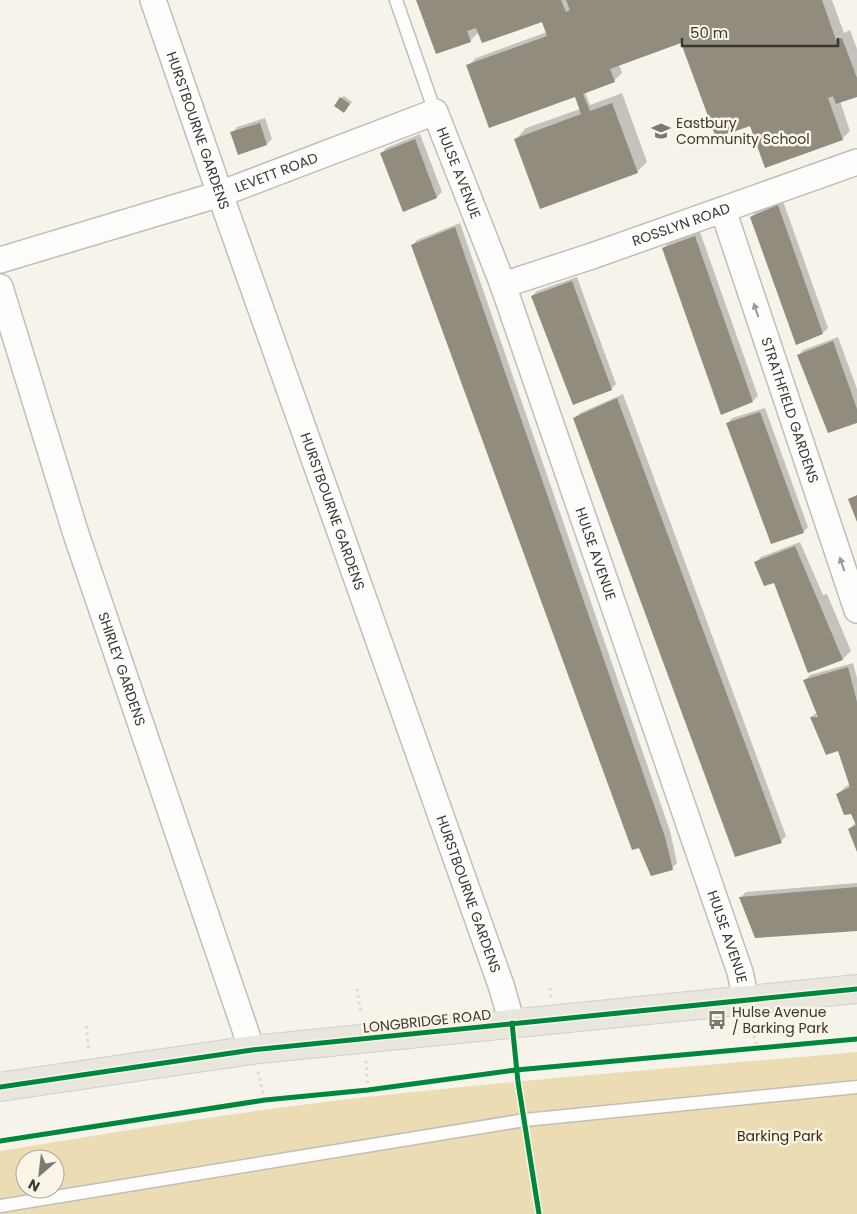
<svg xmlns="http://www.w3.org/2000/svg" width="857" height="1214" viewBox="0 0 857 1214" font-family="Poppins,sans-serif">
	<rect width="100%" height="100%" fill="#f6f3eb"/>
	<path fill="#ecdcb3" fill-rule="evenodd" d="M857 1052V1214H0V1151C106 1134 211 1116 317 1103 497 1081 677 1068 857 1052ZM25 1159H55V1189H25Z"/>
	<g fill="#0003">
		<path d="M417 0H832L844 33 850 30 857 49V95L840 101 850 131 842 139 751 124 682 42 619 64 622 73 614 81 585 92 590 105 622 93 647 162 637 172 516 139 526 128 580 109 576 95 468 66 476 58 547 32 542 20 479 32 470 41Z"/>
		<path d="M344 96 352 102 346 109 341 98Z"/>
		<path d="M265 118 272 139 267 144 238 153 232 133 237 127Z"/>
		<path d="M420 134 442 192 437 197 404 210 381 154 386 148Z"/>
		<path d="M783 201 828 328 823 333 751 217 756 212Z"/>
		<path d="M460 223 670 831 677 863 672 868 412 246 417 240Z"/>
		<path d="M700 232 758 396 753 401 663 248 669 243Z"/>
		<path d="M577 277 616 384 611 389 532 296 537 291Z"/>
		<path d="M838 337 857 389V422L798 356 803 350Z"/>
		<path d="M623 394 786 836 781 841 575 418 580 413Z"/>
		<path d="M765 408 808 527 803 532 727 424 732 418Z"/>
		<path d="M800 542 823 595 827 594 851 651 843 659 808 671 774 581 756 562 761 557Z"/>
		<path d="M853 663 857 678V849L849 829 856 822 852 812 837 795 845 787 850 784 840 752 811 717 817 712 805 680 810 675Z"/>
		<path d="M857 883V930L741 897 746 892Z"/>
	</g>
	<g fill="#918c7e">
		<path d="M416 0H561L566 12 570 10 566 0H822L836 40 842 38 857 78V97L836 104 833 96 828 98 843 140 765 168 750 126 716 138 681 43 610 69 615 82 583 94 590 111 612 103 638 173 540 209 514 139 581 114 575 97 489 128 466 65 547 36 542 22 482 43 476 28 467 31 471 42 436 54Z"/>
		<path d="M340 97 350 104 344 113 334 106Z"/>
		<path d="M260 123 267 145 238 155 230 132Z"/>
		<path d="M415 139 437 198 403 212 380 153Z"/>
		<path d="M778 205 823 334 796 345 750 217Z"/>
		<path d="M455 227 665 837 673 870 651 876 639 848 632 850 411 245Z"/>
		<path d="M695 236 753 402 721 415 662 248Z"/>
		<path d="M572 281 612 390 573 405 531 296Z"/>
		<path d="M833 341 857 409V423L828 433 797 355Z"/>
		<path d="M617 398 782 843 735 857 573 418Z"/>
		<path d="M760 412 804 533 771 544 726 423Z"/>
		<path d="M857 495V522L848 499Z"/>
		<path d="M795 546 843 660 808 673 774 583 764 586 754 562Z"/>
		<path d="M848 667 857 702V852L848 829 856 825 851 814 844 815 836 794 850 787 838 751 826 755 810 717H818L803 680Z"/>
		<path d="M857 887V931L755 938 739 897Z"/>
	</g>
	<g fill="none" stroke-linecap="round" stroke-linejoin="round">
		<g stroke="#c0beb8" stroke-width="15">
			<g id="lane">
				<path d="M396 0 435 112"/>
				<path d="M0 1206 525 1120 857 1087"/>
			</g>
		</g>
		<g stroke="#c0beb8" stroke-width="28">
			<g id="street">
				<path id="s1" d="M153 0 220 194 501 985 512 1023"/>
				<path id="s2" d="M723 210 857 610"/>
				<path id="s3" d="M0 260 220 194 435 112 503 285 740 972 746 1000"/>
				<path id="s4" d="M503 285 592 256 857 162"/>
				<path id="s5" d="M0 287 76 534 252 1050"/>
			</g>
		</g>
		<g stroke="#d1cfcb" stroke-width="30">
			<path id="primary" d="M0 1087 252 1050 857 989"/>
		</g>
		<g stroke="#d9d9d7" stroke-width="3" stroke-dasharray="2.5 4" stroke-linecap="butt">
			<path d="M550 988 551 997"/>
			<path d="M357 989 361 1014"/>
			<path d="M751 1023 757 1047"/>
			<path d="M86 1026 89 1050"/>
			<path d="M366 1061 368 1090"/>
			<path d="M258 1072 265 1100"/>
		</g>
		<use href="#lane" stroke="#fefdfc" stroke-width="12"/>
		<use href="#street" stroke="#fefdfc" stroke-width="25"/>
		<use href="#primary" stroke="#e9e6dd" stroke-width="28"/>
		<g stroke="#faf5e7" stroke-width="8">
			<g id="cycleway">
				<path d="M512 1023 518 1082 539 1214"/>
				<path d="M0 1087 252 1050 857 989"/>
				<path d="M0 1141 265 1100 368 1090 516 1070 857 1039"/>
			</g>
		</g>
		<use href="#cycleway" stroke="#00873e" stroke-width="5"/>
	</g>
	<defs><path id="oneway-solid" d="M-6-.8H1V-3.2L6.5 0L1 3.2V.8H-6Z" transform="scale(1.25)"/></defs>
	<g fill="#9c9a97">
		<use href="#oneway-solid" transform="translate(756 310) rotate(-109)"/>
		<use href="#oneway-solid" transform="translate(842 564) rotate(-109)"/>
	</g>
	<defs>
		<g id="school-bare" transform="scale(1.5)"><path d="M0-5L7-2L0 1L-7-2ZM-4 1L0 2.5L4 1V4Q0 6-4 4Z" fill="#7c7973" stroke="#faf5e7" stroke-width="2.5" paint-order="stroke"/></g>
		<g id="bus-bare" transform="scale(1.5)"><path d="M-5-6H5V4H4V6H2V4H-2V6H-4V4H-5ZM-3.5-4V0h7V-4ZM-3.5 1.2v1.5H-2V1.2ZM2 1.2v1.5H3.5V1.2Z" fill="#7c7973" stroke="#faf5e7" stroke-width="2.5" paint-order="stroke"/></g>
	</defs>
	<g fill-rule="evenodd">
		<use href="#school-bare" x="661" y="131"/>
		<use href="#bus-bare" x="717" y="1020"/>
	</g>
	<g text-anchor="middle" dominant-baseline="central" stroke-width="5" stroke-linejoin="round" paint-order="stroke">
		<g font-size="14" fill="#3a3832" stroke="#faf5e7" text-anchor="start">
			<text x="676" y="123">Eastbury<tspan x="676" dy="16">Community School</tspan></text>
			<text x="732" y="1012">Hulse Avenue<tspan x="732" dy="16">/ Barking Park</tspan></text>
		</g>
		<g font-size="14" fill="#3a3832" stroke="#faf5e7">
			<text stroke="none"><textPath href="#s1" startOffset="138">HURSTBOURNE GARDENS</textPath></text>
			<text stroke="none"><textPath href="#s3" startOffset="290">LEVETT ROAD</textPath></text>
			<text stroke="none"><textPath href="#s3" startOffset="525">HULSE AVENUE</textPath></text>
			<text stroke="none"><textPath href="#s4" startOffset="188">ROSSLYN ROAD</textPath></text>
			<text stroke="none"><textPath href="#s2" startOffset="211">STRATHFIELD GARDENS</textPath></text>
			<text stroke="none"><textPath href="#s1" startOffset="542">HURSTBOURNE GARDENS</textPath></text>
			<text stroke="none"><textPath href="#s3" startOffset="930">HULSE AVENUE</textPath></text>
			<text stroke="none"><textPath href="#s5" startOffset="401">SHIRLEY GARDENS</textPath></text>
			<text stroke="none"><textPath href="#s1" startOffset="948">HURSTBOURNE GARDENS</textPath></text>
			<text stroke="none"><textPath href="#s3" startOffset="1335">HULSE AVENUE</textPath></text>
			<text transform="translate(427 1021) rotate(-6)">LONGBRIDGE ROAD</text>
		</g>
		<g font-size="14" fill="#372c0d" stroke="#faf5e7">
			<text x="780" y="1136">Barking Park</text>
		</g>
	</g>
	<g transform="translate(40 1174) rotate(208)"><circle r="24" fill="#faf5e7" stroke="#ada99f"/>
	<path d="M0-4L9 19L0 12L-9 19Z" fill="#7c7973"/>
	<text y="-8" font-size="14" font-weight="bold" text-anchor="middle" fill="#3a3832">N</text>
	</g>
	<path d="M682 38v8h156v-8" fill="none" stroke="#3a3832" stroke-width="2.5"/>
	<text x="690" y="38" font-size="15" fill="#3a3832" stroke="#faf5e7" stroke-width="4" paint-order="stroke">50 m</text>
</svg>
